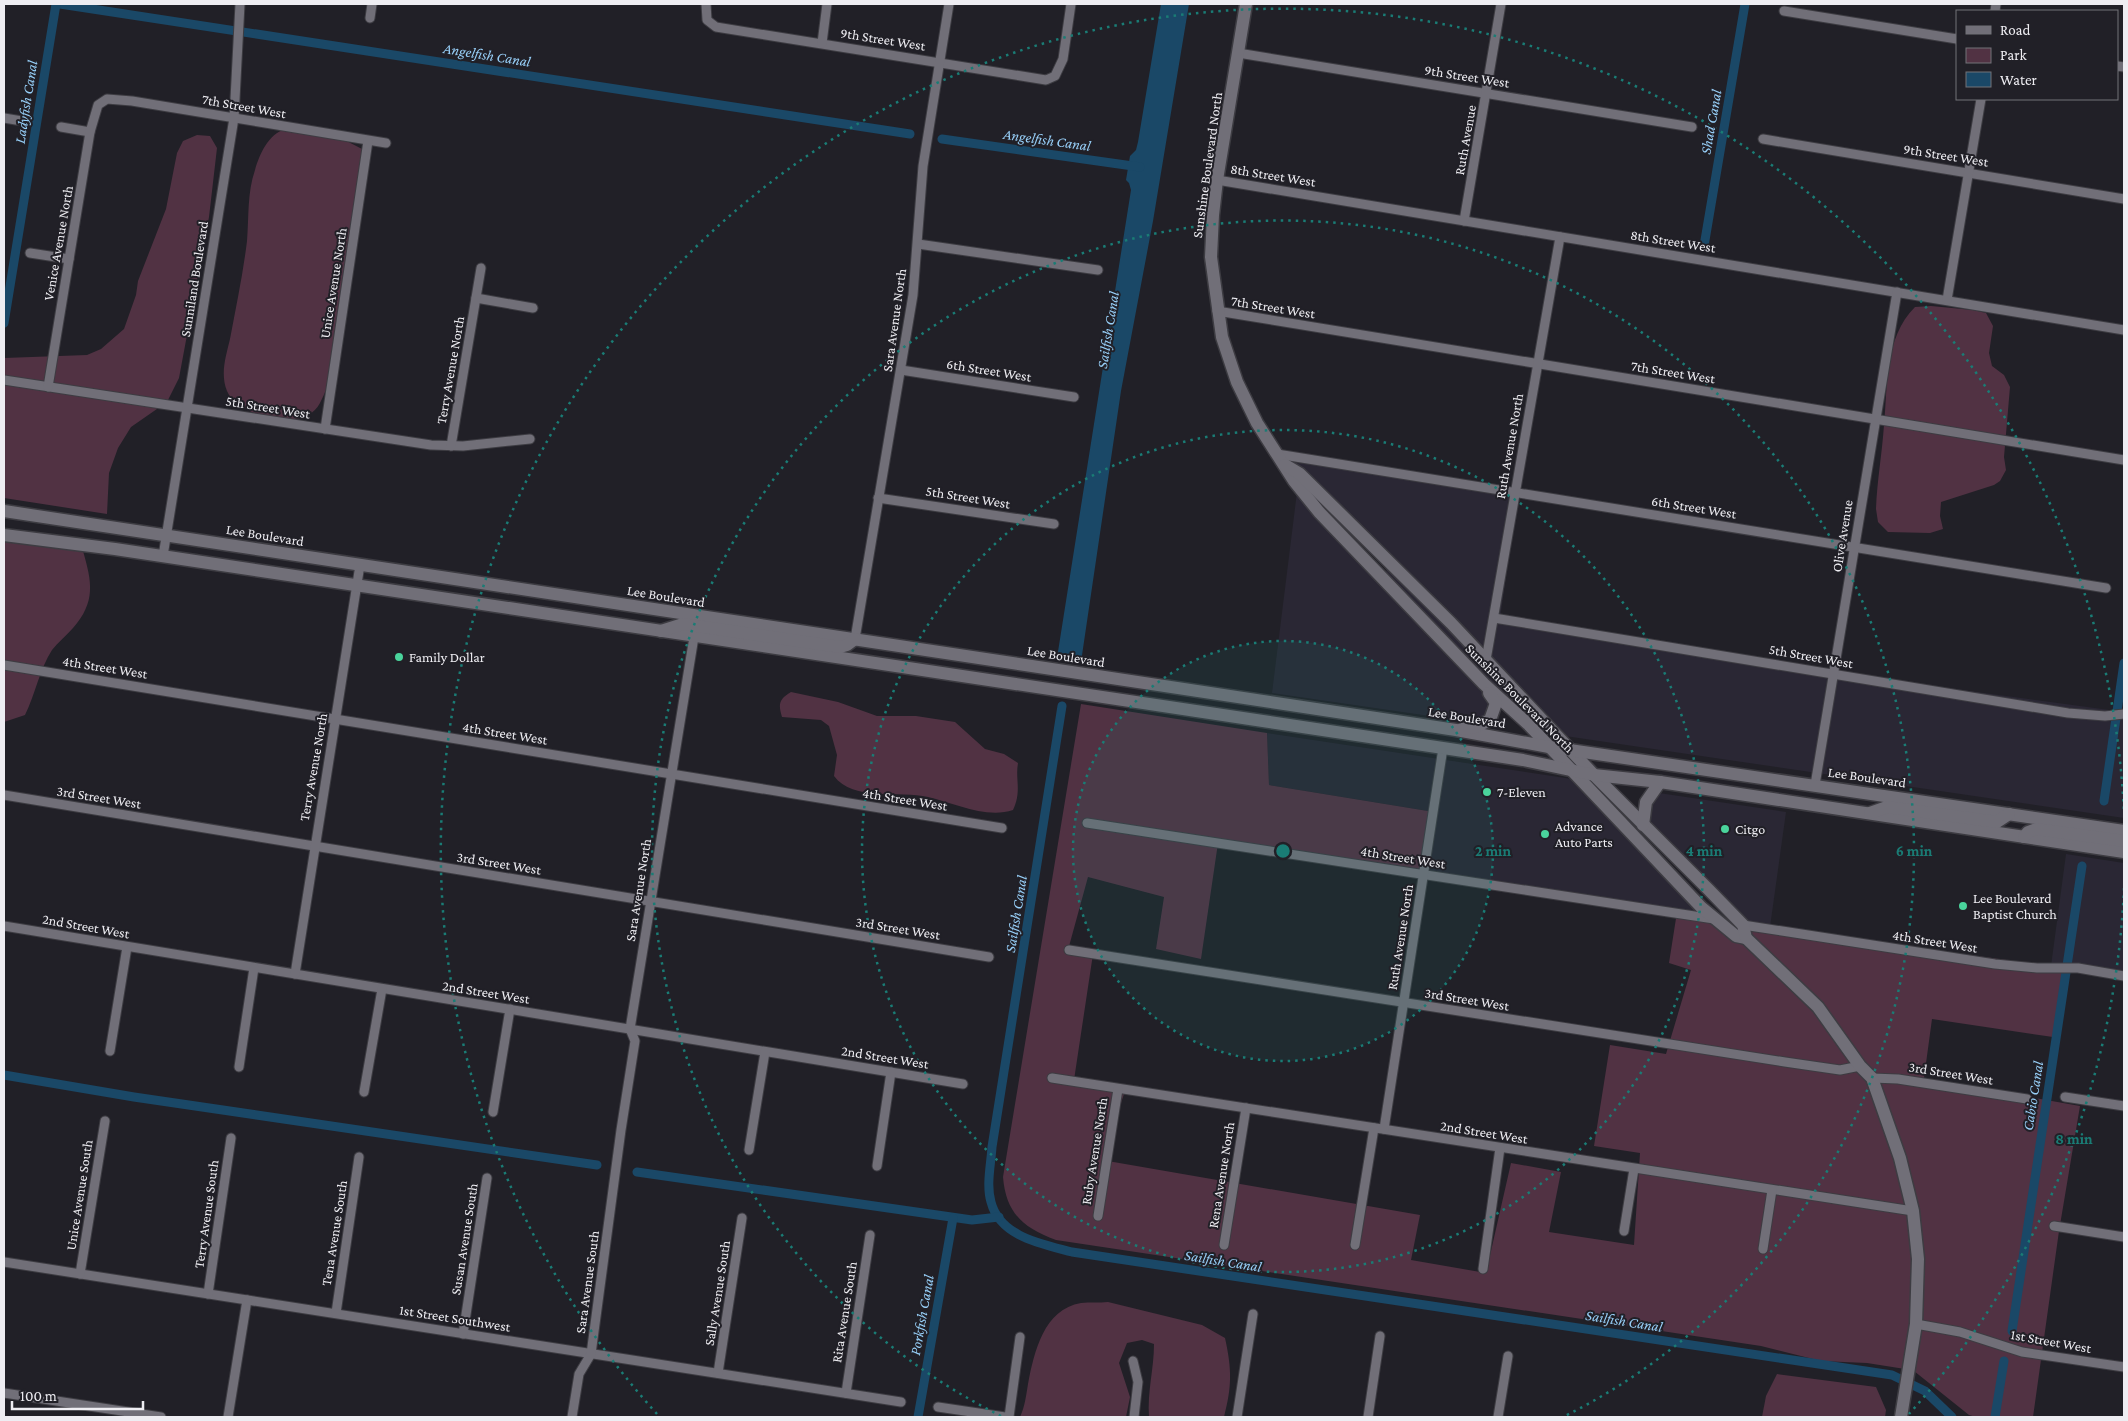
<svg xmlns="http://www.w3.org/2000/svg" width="2128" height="1421" viewBox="0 0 2128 1421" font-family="'Crimson Pro',serif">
	<rect width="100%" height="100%" fill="#212027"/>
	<g fill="#2a2734">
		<path d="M1287 458 1517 497 1500 619 1837 673 2124 712V818L1565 736 1388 553V550H1385Z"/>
		<path d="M1297 492 1376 579V582H1379L1481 688 1491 705 1487 716 1471 722 1272 693Z"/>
		<path d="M1387 566 1448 627 1550 734 1543 733 1488 681 1386 575Z"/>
		<path d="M1267 733 1572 779 1704 916 1424 873 1434 812 1269 785Z"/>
		<path d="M1659 793 1786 812 1770 927 1747 922 1648 822 1650 804Z"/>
		<path d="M2066 854 2124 863V978L2051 966Z"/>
	</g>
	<g fill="#513243">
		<path d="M285 129 335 135 362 149 327 388C322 398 319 410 308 415 288 427 236 414 227 391 220 374 226 356 230 339 236 307 243 274 247 241 249 218 247 193 255 170 260 153 268 135 285 129Z"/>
		<path d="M197 135 210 136 217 148 209 217 179 378 167 402 131 427 118 448 109 473 107 514 4 498V358L87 355 101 349 124 329 136 295 138 281 166 209 177 153 183 141Z"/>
		<path d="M1931 306 1973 310 1986 313 1993 326 1989 353 1992 366 2004 375 2010 387 2004 457 2006 470 2000 481 1994 485 1941 502 1940 516 1943 529 1930 533 1888 532 1878 522 1876 509C1877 481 1882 454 1884 425 1888 385 1884 338 1915 307Z"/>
		<path d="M4 540 83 551C92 582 96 602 73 628 67 635 58 642 52 650 40 668 35 695 25 715L4 722Z"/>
		<path d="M791 692 838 702 877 716H916L955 722 985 749 1004 754 1018 763C1015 780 1022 791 1013 810 986 819 954 803 928 797 900 790 853 802 834 776L837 755 829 726 821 720 782 717C778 704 779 699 791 692Z"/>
		<path d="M1081 704 1267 733 1269 785 1434 812 1424 873 1218 843 1201 959 1156 949 1164 897 1088 877 1068 950 1093 954 1074 1080 1124 1094 1102 1160 1420 1215 1411 1260 1486 1273 1511 1163 1561 1172 1549 1232 1634 1245 1640 1153 1594 1146 1610 1045 1666 1054 1691 970 1669 963 1677 912 1704 916 1745 943 1815 1011 1868 1081 1896 1159 1912 1237 1913 1292 1905 1369 1867 1363 1821 1361 1761 1346 1056 1240C1023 1228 1006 1213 1003 1177Z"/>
		<path d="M1749 925 2065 968 2053 1037 1932 1019 1924 1078 2080 1106 2059 1231 2033 1417H1976L1969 1415 1914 1371 1921 1235 1864 1063 1822 1004 1751 936Z"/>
		<path d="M1108 1302 1202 1325 1225 1338C1232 1370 1232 1386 1224 1417H1149C1147 1392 1154 1369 1154 1344L1142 1340 1127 1343 1119 1363 1130 1397 1126 1417H1020C1025 1406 1026 1396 1028 1384 1034 1352 1044 1309 1081 1303 1090 1302 1099 1303 1108 1302Z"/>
		<path d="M1777 1374 1876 1387 1886 1410 1885 1417H1762L1766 1396Z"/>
	</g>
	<path fill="#1a4867" d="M1161 4H1189L1153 221 1121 391 1081 662 1057 658 1131 190 1129 183 1126 180 1130 156 1136 150 1138 142Z"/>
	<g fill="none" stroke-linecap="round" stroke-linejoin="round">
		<g stroke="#1a4867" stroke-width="9">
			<path d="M60 4 910 134"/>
			<path d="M942 139 1140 167"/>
			<path d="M1704 246 1745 4"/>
			<path d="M4 323 56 4"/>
			<path d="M1062 706 992 1147C991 1164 986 1185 991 1202 1000 1237 1042 1244 1072 1252L1892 1375 1925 1391 1952 1417"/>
			<path d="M2104 801 2124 663"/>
			<path d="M4 1075 134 1097 597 1165"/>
			<path d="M637 1172 972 1220 999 1217"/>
			<path d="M2012 1331 2082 866"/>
			<path d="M918 1417 953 1218"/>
			<path d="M1995 1417 2004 1361"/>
		</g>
		<g stroke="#3d3c42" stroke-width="11">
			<g id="street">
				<path d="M706 4 707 20 716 27 1046 80 1055 76 1063 59 1071 4"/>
				<path d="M1784 11 1957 39"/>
				<path d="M1995 11 1996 4"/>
				<path d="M370 18 372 4"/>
				<path d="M822 43 827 4"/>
				<path d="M1238 53 1692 127"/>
				<path d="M2117 66 2124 67"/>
				<path d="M4 118 22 121"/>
				<path d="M61 127 90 132"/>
				<path d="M1763 139 2124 199"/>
				<path d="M1217 180 2124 330"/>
				<path d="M1464 221 1501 4"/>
				<path d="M918 244 1098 270"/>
				<path d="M30 253 69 259"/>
				<path d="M476 298 533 308"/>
				<path d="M1947 300 1981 99"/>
				<path d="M1217 311 2124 460"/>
				<path d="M901 370 1074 397"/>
				<path d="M4 380 431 445 463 446 530 439"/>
				<path d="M48 387 90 132 98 105 107 99 132 101 386 143"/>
				<path d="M325 429 368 141"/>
				<path d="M451 446 481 268"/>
				<path d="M1277 454 2106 588"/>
				<path d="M878 498 1054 524"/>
				<path d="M163 556 234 118 240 4"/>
				<path d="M1494 618 2068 713 2105 716 2124 714"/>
				<path d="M855 639 913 295 923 166 949 4"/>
				<path d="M1486 660 1560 237"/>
				<path d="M4 665 1002 828"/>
				<path d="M1815 785 1897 292"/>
				<path d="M4 795 989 957"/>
				<path d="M1087 823 1714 919"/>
				<path d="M1743 925 1995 964 2037 968H2078L2124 976"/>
				<path d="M4 926 963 1084"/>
				<path d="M1069 950 1785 1062 1840 1070 1860 1066"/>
				<path d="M295 974 360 565"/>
				<path d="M110 1051 127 947"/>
				<path d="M239 1067 254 968"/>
				<path d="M1052 1078 1913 1211"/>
				<path d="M1872 1078 1898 1079 2027 1099"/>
				<path d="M364 1092 382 989"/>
				<path d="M2065 1097 2124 1106"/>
				<path d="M493 1112 510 1009"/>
				<path d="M1384 1129 1443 748"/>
				<path d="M749 1150 765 1052"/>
				<path d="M877 1166 891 1072"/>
				<path d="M1098 1216 1118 1089"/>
				<path d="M2054 1226 2124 1237"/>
				<path d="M1624 1231 1634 1169"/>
				<path d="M1224 1245 1246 1108"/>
				<path d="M1355 1245 1374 1128"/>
				<path d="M1763 1249 1772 1190"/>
				<path d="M4 1262 901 1402"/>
				<path d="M1483 1269 1500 1148"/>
				<path d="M80 1274 105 1121"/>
				<path d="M208 1294 231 1138"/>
				<path d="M336 1313 359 1157"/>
				<path d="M1916 1324 1960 1332 2022 1352 2124 1367"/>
				<path d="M463 1334 487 1178"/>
				<path d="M1133 1361 1138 1382 1134 1417"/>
				<path d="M718 1373 742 1218"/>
				<path d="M4 1393 161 1417"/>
				<path d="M846 1393 870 1235"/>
				<path d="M938 1407 1005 1417"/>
				<path d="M228 1417 247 1300"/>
				<path d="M572 1417 579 1374 591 1354 621 1130 635 1041 630 1029 694 637"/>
				<path d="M1009 1417 1020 1337"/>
				<path d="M1237 1417 1253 1314"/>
				<path d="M1368 1417 1380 1336"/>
				<path d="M1498 1417 1508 1356"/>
			</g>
		</g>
		<g stroke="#3d3c42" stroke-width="15">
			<g id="secondary">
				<path d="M1246 4 1217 180 1213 215 1211 257 1222 337 1237 382 1257 423 1294 481 1319 512 1484 684 1528 724 1701 907 1736 936 1746 938"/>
				<path d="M1285 465 1300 474 1451 623 1594 775 1709 890 1743 925 1746 938 1818 1007 1860 1066 1872 1078 1900 1158 1913 1211 1918 1259 1916 1324 1901 1417"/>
				<path d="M4 511 1456 730 1549 747 2124 831"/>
				<path d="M4 535 115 549 1523 760 1594 775 1660 782 2124 852"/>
				<path d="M661 631 683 624 840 647 847 645 855 639"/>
				<path d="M1462 729 1475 727 1490 720 1496 703 1489 693"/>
				<path d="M1870 813 1887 807 1997 822 2009 814"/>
				<path d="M1643 825 1646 802 1660 782"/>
				<path d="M2024 837 2028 832 2036 829 2124 841"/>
			</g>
		</g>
		<use href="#street" stroke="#716f78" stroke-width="9"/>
		<use href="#secondary" stroke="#716f78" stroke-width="12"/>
	</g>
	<circle cx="1283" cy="851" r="210" fill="#1a7c75" fill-opacity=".12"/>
	<g fill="none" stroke="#1a7c75" stroke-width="2.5" stroke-dasharray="2.5 5">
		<circle cx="1283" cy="851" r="210"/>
		<circle cx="1283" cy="851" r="421"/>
		<path d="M1001 1416A631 631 0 1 1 1565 1416"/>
		<path d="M2124 888A842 842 0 0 1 1909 1414M657 1414A842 842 0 1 1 2124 814"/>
	</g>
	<g fill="#4ad49c" stroke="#212027" stroke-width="2">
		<circle cx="399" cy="657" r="5"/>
		<circle cx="1487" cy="792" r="5"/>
		<circle cx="1725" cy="829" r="5"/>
		<circle cx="1545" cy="834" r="5"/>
		<circle cx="1963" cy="906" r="5"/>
	</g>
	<g text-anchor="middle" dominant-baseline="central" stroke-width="4" stroke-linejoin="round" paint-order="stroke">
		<g font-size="14" fill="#eeedf2" stroke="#212027">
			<text transform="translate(883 39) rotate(9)">9th Street West</text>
			<text transform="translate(1467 76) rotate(9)">9th Street West</text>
			<text transform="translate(244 106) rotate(10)">7th Street West</text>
			<text transform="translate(1465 140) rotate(-80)">Ruth Avenue</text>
			<text transform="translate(1946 155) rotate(9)">9th Street West</text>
			<text transform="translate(1207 165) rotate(-82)">Sunshine Boulevard North</text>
			<text transform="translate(1273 175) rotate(9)">8th Street West</text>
			<text transform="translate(1673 241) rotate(9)">8th Street West</text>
			<text transform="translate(58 243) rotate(-80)">Venice Avenue North</text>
			<text transform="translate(194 279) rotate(-81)">Sunniland Boulevard</text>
			<text transform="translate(333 283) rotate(-81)">Unice Avenue North</text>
			<text transform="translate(1273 307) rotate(9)">7th Street West</text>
			<text transform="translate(894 320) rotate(-82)">Sara Avenue North</text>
			<text transform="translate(450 370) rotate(-80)">Terry Avenue North</text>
			<text transform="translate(989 370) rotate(9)">6th Street West</text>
			<text transform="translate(1673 372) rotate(9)">7th Street West</text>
			<text transform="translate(268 407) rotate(9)">5th Street West</text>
			<text transform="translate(1509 446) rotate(-80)">Ruth Avenue North</text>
			<text transform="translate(968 497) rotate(9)">5th Street West</text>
			<text transform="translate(1694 507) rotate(9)">6th Street West</text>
			<text transform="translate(265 535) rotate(9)">Lee Boulevard</text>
			<text transform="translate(1842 536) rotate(-81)">Olive Avenue</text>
			<text transform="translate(666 596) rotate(9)">Lee Boulevard</text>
			<text transform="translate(1066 656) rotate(9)">Lee Boulevard</text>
			<text transform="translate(1811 656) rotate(10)">5th Street West</text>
			<text transform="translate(105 667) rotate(9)">4th Street West</text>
			<text transform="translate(1520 698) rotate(45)">Sunshine Boulevard North</text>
			<text transform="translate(1467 717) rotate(9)">Lee Boulevard</text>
			<text transform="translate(505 733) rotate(9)">4th Street West</text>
			<text transform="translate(313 767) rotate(-80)">Terry Avenue North</text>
			<text transform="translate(1867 777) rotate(8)">Lee Boulevard</text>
			<text transform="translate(99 797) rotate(9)">3rd Street West</text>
			<text transform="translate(905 799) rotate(9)">4th Street West</text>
			<text transform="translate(1403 857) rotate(9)">4th Street West</text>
			<text transform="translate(499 863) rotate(9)">3rd Street West</text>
			<text transform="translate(638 890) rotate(-81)">Sara Avenue North</text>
			<text transform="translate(86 926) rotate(10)">2nd Street West</text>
			<text transform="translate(898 928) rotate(9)">3rd Street West</text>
			<text transform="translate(1400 937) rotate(-81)">Ruth Avenue North</text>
			<text transform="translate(1935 941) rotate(9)">4th Street West</text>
			<text transform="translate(486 992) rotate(9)">2nd Street West</text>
			<text transform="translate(1467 999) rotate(9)">3rd Street West</text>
			<text transform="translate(885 1057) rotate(9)">2nd Street West</text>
			<text transform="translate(1951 1073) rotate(9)">3rd Street West</text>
			<text transform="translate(1484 1132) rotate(9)">2nd Street West</text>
			<text transform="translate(1094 1151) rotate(-81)">Ruby Avenue North</text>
			<text transform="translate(1221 1175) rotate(-81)">Rena Avenue North</text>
			<text transform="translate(79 1195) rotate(-81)">Unice Avenue South</text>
			<text transform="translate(206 1214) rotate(-82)">Terry Avenue South</text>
			<text transform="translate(334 1233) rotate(-81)">Tena Avenue South</text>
			<text transform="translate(464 1239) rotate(-81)">Susan Avenue South</text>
			<text transform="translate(587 1282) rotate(-82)">Sara Avenue South</text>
			<text transform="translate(717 1293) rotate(-81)">Sally Avenue South</text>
			<text transform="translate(844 1312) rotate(-81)">Rita Avenue South</text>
			<text transform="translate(455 1318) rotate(9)">1st Street Southwest</text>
			<text transform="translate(2051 1341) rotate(10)">1st Street West</text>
		</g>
		<g font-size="14" fill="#eeedf2" stroke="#212027" text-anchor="start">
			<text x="409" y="657">Family Dollar</text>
			<text x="1497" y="792">7-Eleven</text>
			<text x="1555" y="826">Advance<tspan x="1555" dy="16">Auto Parts</tspan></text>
			<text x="1735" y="829">Citgo</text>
			<text x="1973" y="898">Lee Boulevard<tspan x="1973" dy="16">Baptist Church</tspan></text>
		</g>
		<g font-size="15" font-style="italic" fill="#97cff8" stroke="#212027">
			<text transform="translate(487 55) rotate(9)">Angelfish Canal</text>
			<text transform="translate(26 102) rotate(-81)">Ladyfish Canal</text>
			<text transform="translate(1711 122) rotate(-80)">Shad Canal</text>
			<text transform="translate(1047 140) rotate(8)">Angelfish Canal</text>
			<text transform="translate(1108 330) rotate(-81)">Sailfish Canal</text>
			<text transform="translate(1016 914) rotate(-81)">Sailfish Canal</text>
			<text transform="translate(2033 1096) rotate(-81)">Cabio Canal</text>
			<text transform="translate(1223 1261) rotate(9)">Sailfish Canal</text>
			<text transform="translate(922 1315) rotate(-80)">Porkfish Canal</text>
			<text transform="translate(1624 1321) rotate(9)">Sailfish Canal</text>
		</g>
	</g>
	<circle cx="1283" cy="851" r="8" fill="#1a7c75" stroke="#212027" stroke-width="2.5"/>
	<g font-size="15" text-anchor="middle" font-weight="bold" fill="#1a7c75" stroke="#212027" stroke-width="4" stroke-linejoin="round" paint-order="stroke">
		<text x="1493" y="856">2 min</text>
		<text x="1704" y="856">4 min</text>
		<text x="1914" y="856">6 min</text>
		<text x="2074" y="1144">8 min</text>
	</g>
	<rect width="2128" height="1421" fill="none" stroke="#eeedf2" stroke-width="10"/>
	<rect x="1956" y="10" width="162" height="90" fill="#212027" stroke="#737278"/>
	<rect x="1966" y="26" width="25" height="8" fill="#716f78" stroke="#737278"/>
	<text x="2000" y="35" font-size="15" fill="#eeedf2">Road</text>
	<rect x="1966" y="48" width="25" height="15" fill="#513243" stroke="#737278"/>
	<text x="2000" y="60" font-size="15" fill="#eeedf2">Park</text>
	<rect x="1966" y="72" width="25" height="15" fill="#1a4867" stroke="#737278"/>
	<text x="2000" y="85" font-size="15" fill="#eeedf2">Water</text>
	<path d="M12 1401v8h131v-8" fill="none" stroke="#eeedf2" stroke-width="2.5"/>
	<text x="20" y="1401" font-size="15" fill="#eeedf2" stroke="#212027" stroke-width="4" paint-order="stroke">100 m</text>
</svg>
